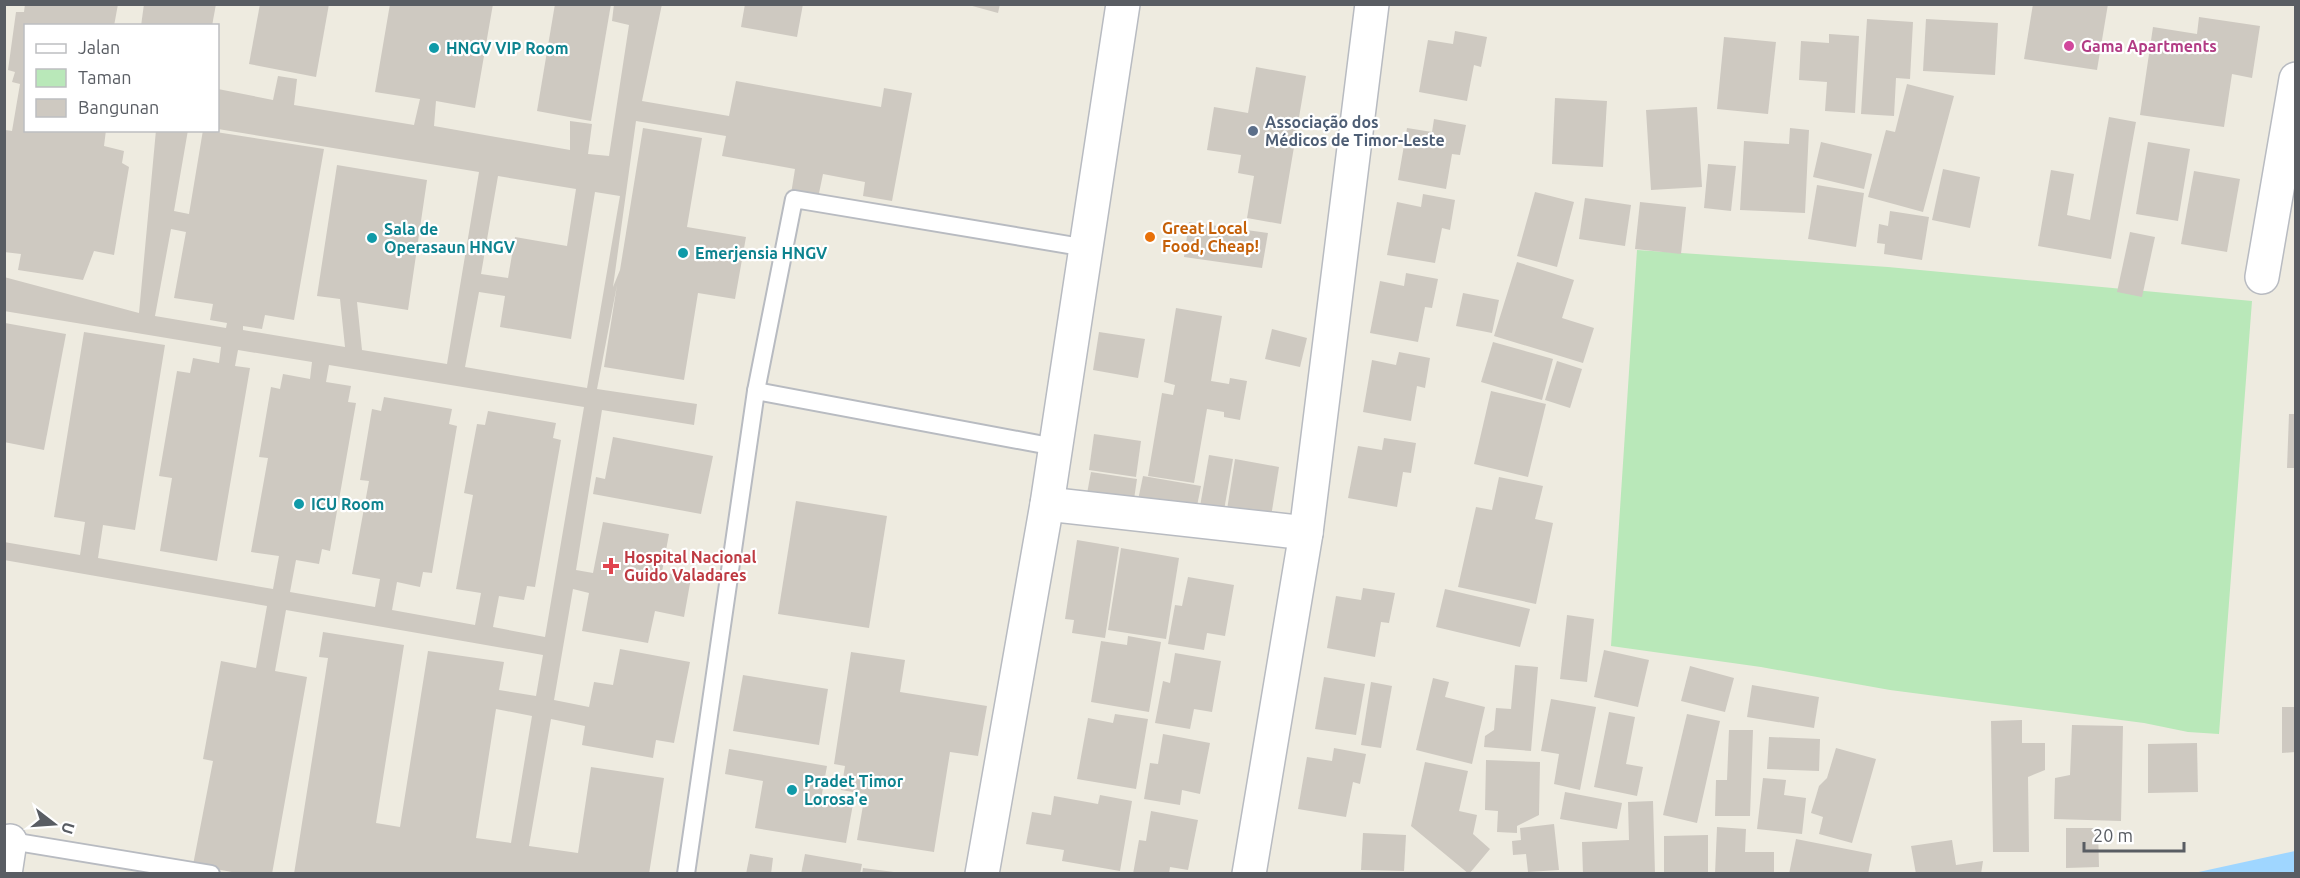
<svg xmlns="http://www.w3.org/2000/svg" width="2300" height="878" viewBox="0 0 2300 878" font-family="Ubuntu,sans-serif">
	<rect width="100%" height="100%" fill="#eeebe0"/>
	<path fill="#b9e8b9" d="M1637 250 1888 267 2252 301 2219 734 2188 732 2144 723 1890 690 1761 667 1611 646Z"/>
	<path fill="#9fd6ff" d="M2295 851V873H2194Z"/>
	<g fill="#cec9c1" fill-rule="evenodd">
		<path d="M25 4H118L114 26H26V130H106L104 146 124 151 122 163 129 167 114 255 94 251 83 280 18 270 21 254 4 252V135L5 130 12 131 20 84 12 82 15 72 8 70 16 12H24Z"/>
		<path d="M144 4H216L212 26H141Z"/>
		<path d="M260 4H329L316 77 249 64Z"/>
		<path d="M390 4H493L475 108 436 101 434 126 570 150V121L592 124 588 154 609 156 629 25 612 21 614 4H662L642 101 729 116 736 81 881 107 884 88 912 93 892 201 863 196 865 182 823 174 818 198 791 194 795 169 722 156 726 136 636 121 613 287 620 270 643 128 702 138 687 227 746 237 735 299 698 293 684 380 604 367 617 285 597 389 697 404 694 425 602 410 576 570 593 573 603 522 669 534 662 572 691 578 684 617 655 611 648 643 582 631 589 593 573 589 554 700 589 707 594 682 613 685 620 649 690 662 674 743 656 740 653 758 582 745 585 726 551 719 529 846 578 853 591 767 664 778 649 874H294L328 658 319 657 323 632 404 645 376 823 400 827 428 651 504 662 499 690 536 696 543 655 286 610 275 671 307 677 272 874H243L193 865 213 761 203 759 221 661 256 668 267 606 4 560V542L80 555 85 522 54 517 84 332 165 345 135 530 103 525 98 558 273 589 279 556 251 552 268 458 259 457 271 387 280 389 283 374 310 379 312 362 238 350 235 366 250 368 217 561 160 551 172 478 159 476 177 371 190 373 193 358 219 363 221 347 4 311V277L139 313 156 130H188L174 211 189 214 203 130 324 149 294 320 265 315 262 329 243 326V330L345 347 340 299 317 296 337 165 427 180 408 310 357 302 362 350 447 364 479 172 218 129V89L273 100 278 76 297 79 294 105 414 125 420 99 375 92ZM498 176 576 189 567 246 515 237 508 278 481 274ZM595 192 620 196 587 388 465 367 479 292 505 296 500 327 571 339ZM171 229 186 232 174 298 213 304 210 320 227 323 226 328 155 316ZM329 365 584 407 545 637 493 627 499 596 524 600 527 586 535 587 561 440 553 438 556 423 488 411 485 425 477 424 464 493 473 495 456 589 481 593 475 625 392 610 397 582 420 587 423 572 432 573 457 426 449 424 452 409 384 397 381 411 372 409 360 480 369 481 352 574 380 579 375 607 290 592 296 560 319 564 322 549 330 551 356 403 348 402 351 386 326 382ZM496 709 532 716 511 843 476 838Z"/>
		<path d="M555 4H611L591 121 537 111Z"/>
		<path d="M745 4H803L797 37 741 27Z"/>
		<path d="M965 4H1000L998 13Z"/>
		<path d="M2033 4H2108L2097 70 2024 59Z"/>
		<path d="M2199 17 2260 26 2252 78 2232 74 2224 127 2140 115 2153 27 2197 34Z"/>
		<path d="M1867 19 1913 22 1910 79 1896 78 1894 116 1861 114Z"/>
		<path d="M1926 19 1998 23 1995 75 1923 71Z"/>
		<path d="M1455 31 1487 37 1481 67 1474 65 1467 101 1419 92 1428 40 1453 44Z"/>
		<path d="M1829 34 1859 36 1855 113 1825 111 1827 82 1799 80 1801 41 1829 43Z"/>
		<path d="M1724 37 1776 42 1768 114 1717 109Z"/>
		<path d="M1256 67 1306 76 1281 224 1247 218 1254 176 1238 173 1241 155 1207 150 1214 107 1248 113Z"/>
		<path d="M1907 84 1954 96 1923 212 1868 197 1886 130 1895 132Z"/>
		<path d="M1555 98 1607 101 1603 167 1552 164Z"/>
		<path d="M1697 107 1702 187 1651 190 1646 110Z"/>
		<path d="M2109 117 2136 122 2111 259 2038 246 2051 170 2074 174 2067 215 2090 220Z"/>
		<path d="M1434 119 1466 125 1460 155 1452 154 1446 189 1398 180 1407 128 1432 132Z"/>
		<path d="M1790 128 1809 130 1805 213 1740 210 1744 141 1789 144Z"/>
		<path d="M1821 142 1872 154 1864 189 1813 177Z"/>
		<path d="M2148 142 2190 149 2178 221 2136 214Z"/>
		<path d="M1708 164 1736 166 1731 211 1704 208Z"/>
		<path d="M1943 169 1980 177 1970 228 1932 220Z"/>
		<path d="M2194 171 2240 179 2227 252 2181 244Z"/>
		<path d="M1817 185 1864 193 1856 247 1808 239Z"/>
		<path d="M1535 192 1574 202 1557 267 1517 256Z"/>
		<path d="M1423 194 1455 200 1450 230 1442 228 1435 263 1387 255 1397 202 1421 207Z"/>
		<path d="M1585 198 1631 205 1625 246 1579 239Z"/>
		<path d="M1640 202 1686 207 1681 254 1635 249Z"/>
		<path d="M1890 211 1929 217 1922 260 1884 254 1885 244 1877 243 1879 224 1888 226Z"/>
		<path d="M1189 222 1268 233 1262 268 1184 257Z"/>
		<path d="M2130 232 2155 237 2142 297 2117 292Z"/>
		<path d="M1517 262 1574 280 1562 318 1594 328 1583 363 1494 336Z"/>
		<path d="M1406 273 1438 279 1432 308 1425 307 1418 342 1370 333 1380 281 1404 286Z"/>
		<path d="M1463 293 1499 300 1492 333 1456 326Z"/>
		<path d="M1176 308 1222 316 1211 381 1229 384 1230 378 1247 381 1240 420 1224 417V412L1207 409 1194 483 1148 476 1162 393 1173 395 1175 385 1164 382Z"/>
		<path d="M5 323 66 334 44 450 4 442Z"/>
		<path d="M1272 329 1307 338 1300 367 1265 359Z"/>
		<path d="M1099 332 1145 339 1138 378 1093 370Z"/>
		<path d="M1493 342 1553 359 1542 400 1481 382Z"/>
		<path d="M1399 352 1430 358 1425 388 1417 386 1411 421 1363 412 1372 360 1396 365Z"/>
		<path d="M1557 361 1582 369 1570 408 1545 400Z"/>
		<path d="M1491 391 1546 404 1528 477 1474 464Z"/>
		<path d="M2289 414H2296V468H2287Z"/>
		<path d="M1094 434 1141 441 1136 477 1089 470Z"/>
		<path d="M613 437 713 456 701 514 593 494 596 477 605 479Z"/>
		<path d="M1384 438 1416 443 1411 473 1403 472 1397 507 1348 498 1358 446 1382 450Z"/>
		<path d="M1209 455 1233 459 1223 516 1199 512Z"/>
		<path d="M1235 459 1279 467 1270 523 1226 516Z"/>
		<path d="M1091 472 1137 479 1133 506 1086 499Z"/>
		<path d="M1143 476 1201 486 1195 516 1137 505Z"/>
		<path d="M1499 477 1543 486 1535 519 1553 523 1536 604 1458 587 1476 507 1492 510Z"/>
		<path d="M796 501 887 516 869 628 778 614Z"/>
		<path d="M1077 540 1119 547 1105 638 1072 633 1074 620 1065 619Z"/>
		<path d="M1121 548 1179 558 1166 639 1108 630Z"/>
		<path d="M1188 577 1234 585 1225 636 1207 633 1204 650 1168 644 1175 605 1182 606Z"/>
		<path d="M1363 588 1395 593 1389 623 1381 622 1375 657 1327 648 1336 596 1361 600Z"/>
		<path d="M1445 589 1530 609 1520 647 1436 627Z"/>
		<path d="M1567 615 1594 619 1587 682 1560 679Z"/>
		<path d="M1128 636 1161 642 1149 712 1091 702 1101 641 1127 645Z"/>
		<path d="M1604 650 1649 660 1638 707 1594 697Z"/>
		<path d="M851 652 905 660 900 692 987 706 978 756 950 752 934 852 857 840 865 794 841 790 845 766 834 764Z"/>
		<path d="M1175 653 1221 661 1212 712 1194 709 1190 729 1155 723 1163 681 1170 683Z"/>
		<path d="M1515 665 1538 667 1531 751 1484 747 1485 736 1494 730 1496 708 1511 709Z"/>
		<path d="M1690 666 1734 678 1725 712 1681 701Z"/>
		<path d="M743 675 828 689 819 745 733 731Z"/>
		<path d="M1324 677 1365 684 1356 735 1315 729Z"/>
		<path d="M1433 678 1449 682 1445 697 1485 707 1472 764 1416 750Z"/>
		<path d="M1371 682 1392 686 1381 748 1361 745Z"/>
		<path d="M1752 685 1819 697 1814 728 1747 717Z"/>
		<path d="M1551 699 1596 707 1580 790 1554 784 1559 754 1541 751Z"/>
		<path d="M2282 707H2296V752L2282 753Z"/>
		<path d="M1609 712 1635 717 1626 764 1643 767 1637 796 1594 787Z"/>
		<path d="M1115 714 1148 719 1136 789 1077 779 1088 718 1113 723Z"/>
		<path d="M1687 714 1720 721 1697 823 1663 815Z"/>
		<path d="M2022 720V743H2045V770L2028 777 2029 852H1993L1991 721Z"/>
		<path d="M2072 725 2123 726 2121 821 2054 819 2055 778 2070 775Z"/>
		<path d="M1729 730H1753L1750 816H1715L1716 780H1727Z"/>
		<path d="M1163 734 1210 743 1200 794 1182 790 1180 805 1144 799 1150 763 1158 764Z"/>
		<path d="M1769 737 1820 739 1819 771 1767 769Z"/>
		<path d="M2197 743 2198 792 2148 793V744Z"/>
		<path d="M1334 748 1366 754 1360 784 1353 782 1346 817 1298 809 1307 757 1332 761Z"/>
		<path d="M1836 748 1876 759 1852 843 1819 834 1823 817 1811 813 1819 786 1827 778Z"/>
		<path d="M729 749 827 766 821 799 853 804 846 843 755 828 763 781 725 774Z"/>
		<path d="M1486 760 1540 762 1539 815 1517 826V833L1497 832 1498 811 1485 810Z"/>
		<path d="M1425 762 1468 771 1459 811 1477 815 1473 834 1490 849 1469 874 1411 826Z"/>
		<path d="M1763 778 1786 780 1784 795 1806 798 1802 834 1757 829Z"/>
		<path d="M1565 792 1622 803 1617 829 1560 819Z"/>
		<path d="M1100 795 1132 801 1120 871 1062 861 1064 850 1026 844 1032 812 1051 815 1054 796 1098 804Z"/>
		<path d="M1653 801 1655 874H1583L1582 842 1629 840 1628 802Z"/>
		<path d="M1151 811 1198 820 1188 870 1170 867 1169 874H1133L1139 840 1146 841Z"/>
		<path d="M1554 824 1559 870 1528 872 1526 854 1513 855 1512 841 1521 840 1520 828Z"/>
		<path d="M1717 827 1746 829 1745 852H1774V874H1715Z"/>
		<path d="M2066 828H2098L2099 867 2066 868Z"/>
		<path d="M1363 833 1406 835 1404 871 1361 870Z"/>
		<path d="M1708 835V874H1664V836Z"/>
		<path d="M1796 839 1872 854 1868 874H1789Z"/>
		<path d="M1952 840 1956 865 1983 861 1981 874H1916L1911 846Z"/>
		<path d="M750 854 773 858 771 874H746Z"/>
		<path d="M805 854 862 864 860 874H801Z"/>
		<path d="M863 868 894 872V874H862Z"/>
	</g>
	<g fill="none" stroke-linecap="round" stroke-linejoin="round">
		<g stroke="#b8bbc1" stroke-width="20">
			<g id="service">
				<path d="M756 391 1055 447"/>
				<path d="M5 840 211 874"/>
				<path d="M686 874 756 391 794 199 1087 248"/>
			</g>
		</g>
		<g stroke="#b8bbc1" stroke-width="36">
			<g id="minor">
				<path d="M2262 277 2296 79"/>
				<path d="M1047 504 1306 533"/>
				<path d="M5 874 10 841"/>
				<path d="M982 874 1047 504 1123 4"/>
				<path d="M1249 874 1306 533 1372 4"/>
			</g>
		</g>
		<use href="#service" stroke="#fff" stroke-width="16"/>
		<use href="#minor" stroke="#fff" stroke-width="33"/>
	</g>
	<circle fill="#d1479c" stroke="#fff" stroke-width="2" cx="2069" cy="46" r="6"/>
	<g fill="#0f9aa8" stroke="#fff" stroke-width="2">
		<circle cx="434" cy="48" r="6"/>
		<circle cx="372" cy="238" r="6"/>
		<circle cx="683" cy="253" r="6"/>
		<circle cx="299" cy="504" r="6"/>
		<circle cx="792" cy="790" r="6"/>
	</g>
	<circle fill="#5c6f8a" stroke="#fff" stroke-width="2" cx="1253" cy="131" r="6"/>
	<circle fill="#e8710a" stroke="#fff" stroke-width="2" cx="1150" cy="237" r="6"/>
	<path fill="#e0444e" stroke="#fff" stroke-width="2" d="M608 557h6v6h6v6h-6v6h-6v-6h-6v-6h6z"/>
	<g text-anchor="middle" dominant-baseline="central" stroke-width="4.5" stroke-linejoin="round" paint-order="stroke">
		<g font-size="16" font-weight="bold" fill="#b23c85" stroke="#fff" text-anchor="start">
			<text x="2081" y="46">Gama Apartments</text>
		</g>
		<g font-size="16" font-weight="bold" fill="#0d838f" stroke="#fff" text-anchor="start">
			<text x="446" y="48">HNGV VIP Room</text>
			<text x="384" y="229">Sala de<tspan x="384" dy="18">Operasaun HNGV</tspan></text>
			<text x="695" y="253">Emerjensia HNGV</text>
			<text x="311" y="504">ICU Room</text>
			<text x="804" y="781">Pradet Timor<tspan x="804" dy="18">Lorosa'e</tspan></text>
		</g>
		<g font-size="16" font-weight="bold" fill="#4e5e75" stroke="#fff" text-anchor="start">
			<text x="1265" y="122">Associação dos<tspan x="1265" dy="18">Médicos de Timor-Leste</tspan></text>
		</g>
		<g font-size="16" font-weight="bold" fill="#c56008" stroke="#fff" text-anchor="start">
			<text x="1162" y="228">Great Local<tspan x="1162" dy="18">Food, Cheap!</tspan></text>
		</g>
		<g font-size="16" font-weight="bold" fill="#be3a42" stroke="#fff" text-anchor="start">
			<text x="624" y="557">Hospital Nacional<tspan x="624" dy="18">Guido Valadares</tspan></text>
		</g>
	</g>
	<rect width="2300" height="878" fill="none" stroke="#595d63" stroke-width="12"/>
	<rect x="24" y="24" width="195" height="108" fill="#ffffff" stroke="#bdbec1" stroke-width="1.5"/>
	<rect x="36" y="44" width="30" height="9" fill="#ffffff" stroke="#bdbec1" stroke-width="1.5"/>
	<text x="78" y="54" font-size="18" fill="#595d63">Jalan</text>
	<rect x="36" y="69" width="30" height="18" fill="#b9e8b9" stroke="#bdbec1" stroke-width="1.5"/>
	<text x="78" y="84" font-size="18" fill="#595d63">Taman</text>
	<rect x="36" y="99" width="30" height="18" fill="#cec9c1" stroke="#bdbec1" stroke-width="1.5"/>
	<text x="78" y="114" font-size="18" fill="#595d63">Bangunan</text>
	<g transform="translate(54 824) rotate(107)" stroke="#ffffff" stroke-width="4.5" paint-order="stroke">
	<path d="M0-4.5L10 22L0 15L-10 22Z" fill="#595d63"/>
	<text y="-9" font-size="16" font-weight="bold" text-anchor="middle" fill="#595d63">U</text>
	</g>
	<path d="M2084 842v9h100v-9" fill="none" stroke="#595d63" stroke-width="3"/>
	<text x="2093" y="842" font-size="18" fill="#595d63" stroke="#ffffff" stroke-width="4.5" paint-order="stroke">20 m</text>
</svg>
